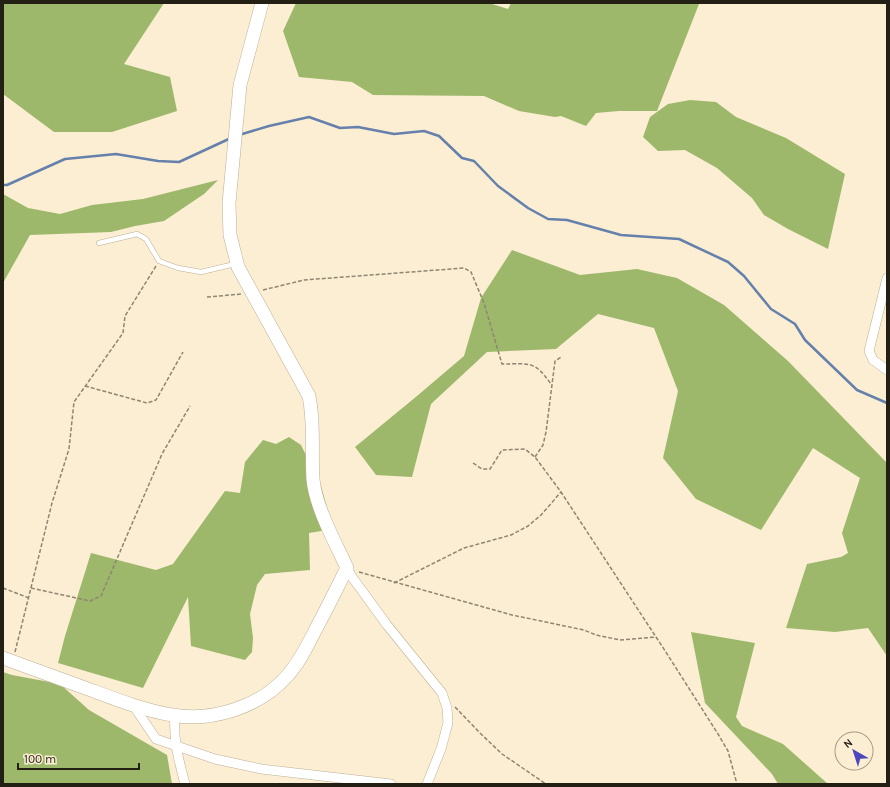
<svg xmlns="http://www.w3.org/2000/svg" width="890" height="787" viewBox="0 0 890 787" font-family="Karla,sans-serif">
	<rect width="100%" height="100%" fill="#fbeed3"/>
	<g fill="#9db86b">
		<path d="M3 3H164L124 64 170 77 177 111 112 132H54L3 94Z"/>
		<path d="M296 3H489L508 9 511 3 699 4 657 111H619L596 113 586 126 561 116 555 117 519 111 484 96 373 95 352 82 299 77 283 31Z"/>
		<path d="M690 100 716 102 736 117 786 138 845 174 828 249 788 229 764 215 752 198 717 168 685 150 658 151 643 137 650 117 668 104Z"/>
		<path d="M218 180 204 194 164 221 135 226 111 232 30 235 3 283V194L28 208 60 214 92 205 143 199Z"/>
		<path d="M512 250 580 275 637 269 677 278 724 305 788 361 887 463V656L868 628 835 632 786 628 807 564 841 557 848 553 842 533 860 478 813 448 761 530 696 499 663 458 678 391 654 328 598 314 556 349 487 352 431 404 412 477 376 475 355 447 417 396 464 356 481 298Z"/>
		<path d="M289 437 301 445 321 486 333 529 309 533 310 570 265 574 257 585 250 614 253 638 252 652 245 660 191 646 188 597 143 688 58 663 65 636 91 553 156 570 173 564 225 491 240 493 245 462 263 440 276 444Z"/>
		<path d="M691 632 755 643 736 717 742 726 783 744 828 784H778L772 774 705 703Z"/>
		<path d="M3 672 12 675 60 684 89 710 167 755 172 784H3Z"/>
	</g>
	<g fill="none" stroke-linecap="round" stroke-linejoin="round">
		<g stroke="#6680ac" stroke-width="2.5">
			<path d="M239 135 269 126 309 117 340 128 358 127 394 134 424 131 439 136 462 158 474 161 498 186 528 208 548 219 567 220 621 235 679 239 728 262 744 276 771 309 795 324 805 340 857 390 887 403"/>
			<path d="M3 185H7L65 159 116 154 158 161 179 162 231 138"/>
		</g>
		<g stroke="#bdb096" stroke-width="5.5">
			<path id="lane" d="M99 243 137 234 146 239 159 261 178 268 201 272 235 264"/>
		</g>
		<g stroke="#bdb096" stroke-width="10">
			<g id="street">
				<path d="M887 278 869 351 873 360 887 370"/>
				<path d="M347 568 352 577 387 625 442 693 447 708 448 723 441 749 427 784"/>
				<path d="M133 705 156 739 215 759 261 769 391 784"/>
				<path d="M175 715C173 740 179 761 185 784"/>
			</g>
		</g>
		<g stroke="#bdb096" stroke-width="14">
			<path id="secondary" d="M3 658C31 668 60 679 88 689 115 699 143 710 172 715 212 722 260 707 287 676 300 662 308 644 317 627 327 608 337 588 347 568 336 544 315 506 313 479 311 451 315 425 309 396L238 267 230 235 229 203 240 85 262 3"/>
		</g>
		<g stroke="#8e8572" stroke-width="1.5" stroke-dasharray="4 2" stroke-linecap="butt">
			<path d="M263 290 304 280 464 268 471 272 484 303 502 364C530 364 534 360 551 384"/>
			<path d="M207 297 242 294"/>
			<path d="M85 386 147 403 156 400 183 352"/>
			<path d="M535 457 543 445 546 432 555 361 561 357"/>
			<path d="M473 463 482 469H490L502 450 525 449 535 457 561 492 656 637 662 646 718 734 728 751 737 784"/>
			<path d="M359 572 512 615 584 630 596 635 620 640 656 637"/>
			<path d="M394 583 464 548 511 535 528 526 541 515 561 492"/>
			<path d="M3 588 29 598"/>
			<path d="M31 588 90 601 101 596 162 454 190 406"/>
			<path d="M15 652 52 503 69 449 74 402 123 333 125 316 156 266"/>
			<path d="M455 707 481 734 502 754 546 784"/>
		</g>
		<use href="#lane" stroke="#fff" stroke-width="4.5"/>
		<use href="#street" stroke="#fff" stroke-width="9"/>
		<use href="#secondary" stroke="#fff" stroke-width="13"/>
	</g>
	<rect width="890" height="787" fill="none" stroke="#241f15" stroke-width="8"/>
	<g transform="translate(854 751) rotate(321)"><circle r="19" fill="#fbeed3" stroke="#a59b87"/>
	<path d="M0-3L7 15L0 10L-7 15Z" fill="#4d47bd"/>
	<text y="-6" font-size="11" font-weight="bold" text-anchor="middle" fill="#241f15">N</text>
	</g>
	<path d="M18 763v6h121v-6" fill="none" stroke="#241f15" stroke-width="2"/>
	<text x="24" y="763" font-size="12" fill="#241f15" stroke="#fbeed3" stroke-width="3" paint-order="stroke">100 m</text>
</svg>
